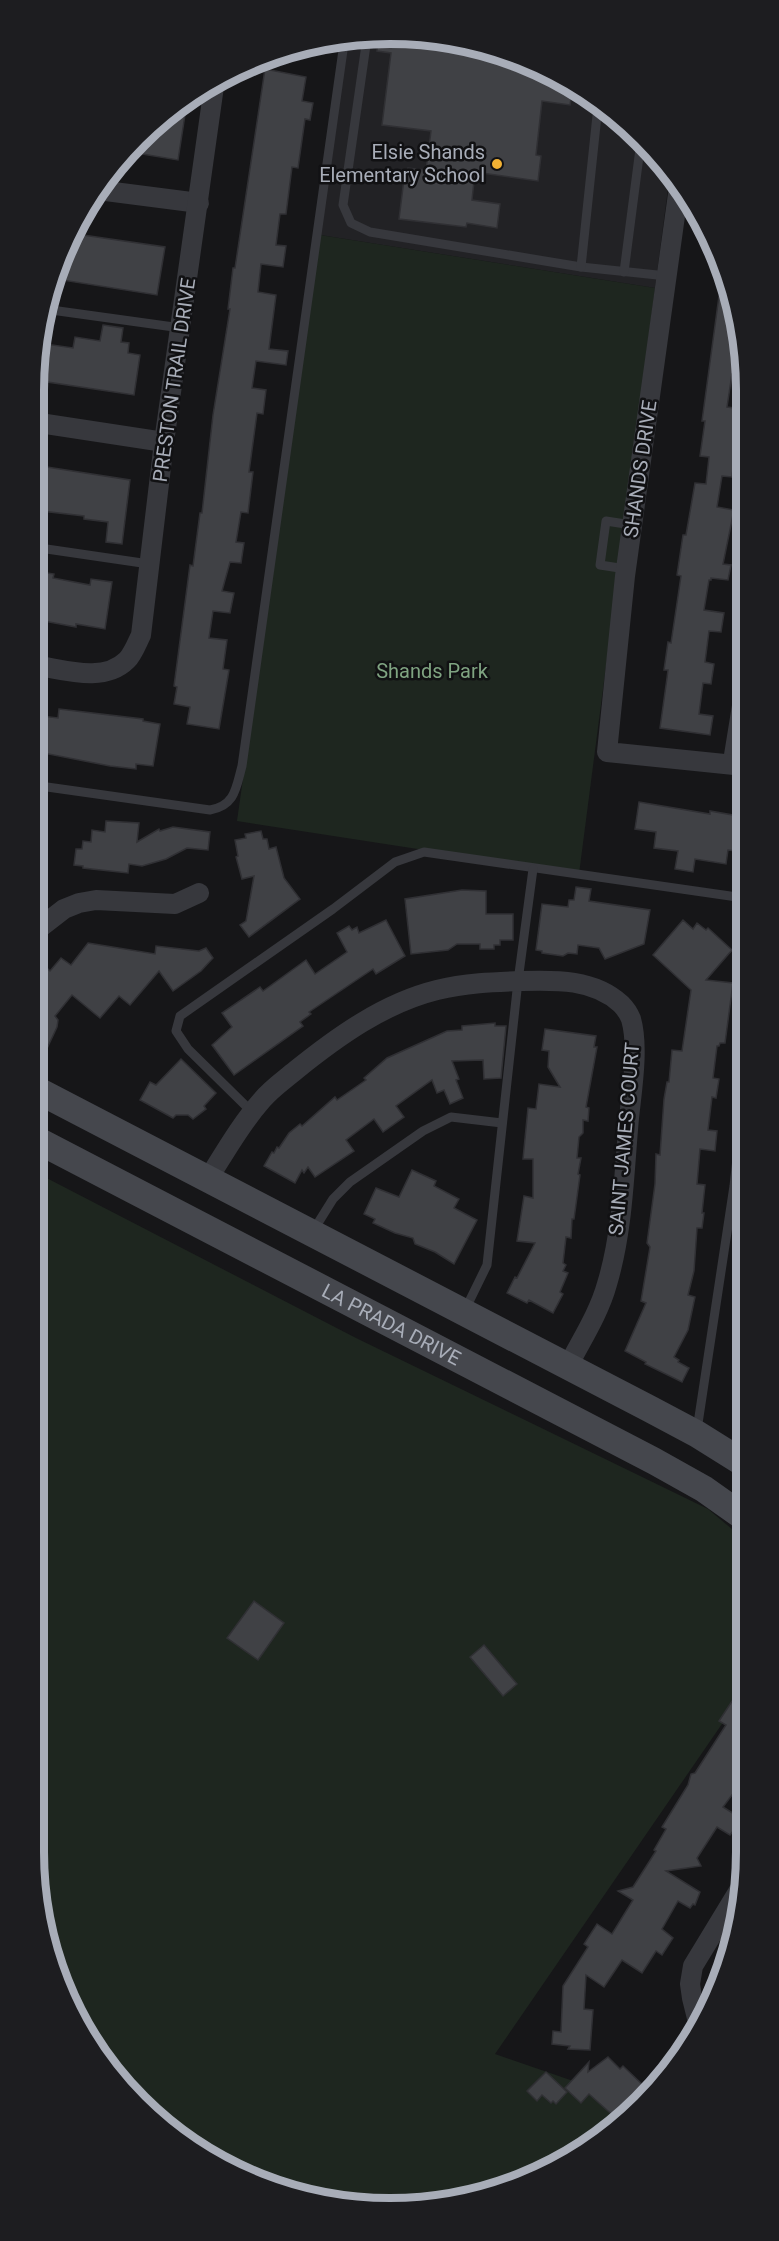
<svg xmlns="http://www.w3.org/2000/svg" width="779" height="2241" viewBox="0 0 779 2241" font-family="Roboto,sans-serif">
	<rect width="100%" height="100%" fill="#161618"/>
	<path fill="#222225" d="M349 36 481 45 568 81 657 154 670 173 655 288 320 235Z"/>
	<g fill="#1e261f">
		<path d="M320 235 655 288 579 874 237 821Z"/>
		<path d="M33 1171 356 1338 708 1509 745 1540 746 1689 495 2054 634 2102 588 2148 481 2196 343 2205 232 2171 122 2087 60 1988 33 1851Z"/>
	</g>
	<g fill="#404145" stroke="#303034" stroke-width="1.5">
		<path d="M378 38 481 45 568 81 573 85 570 105 542 101 536 155 541 156 538 181 475 172 472 200 500 204 497 228 467 223 466 227 399 219 404 179H407L408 168 426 170 431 131 382 125 391 53 377 51Z"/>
		<path d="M265 69 306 77 302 101 313 103 310 120 305 119 298 168 292 167 286 214H280L276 245 286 246 283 267 261 264 258 292 276 295 269 349 288 351 286 365 256 361 252 388 266 390 263 414 257 413 249 472H253L248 513 241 512 236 542 244 543 241 563 230 562 222 591 234 593 230 613 213 611 209 638 227 640 223 669 229 670 219 729 187 724 190 707 174 704 177 687 174 686 190 565 193 566 200 513H202L213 415 230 309H228L233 268H235Z"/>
		<path d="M187 102 178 160 130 152 132 150Z"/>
		<path d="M76 234 165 247 157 295 62 280 66 256Z"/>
		<path d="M722 274 743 343V376L732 374 727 407 743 409V427L739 426 732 477 722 476 717 507 734 510 723 564 731 565 728 580 711 578V580H709L704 610 724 613 721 632 709 631 705 662 714 664 711 684 703 683 699 714 713 716 710 735 660 728 667 678 668 670H664L668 642 671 643 674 623 681 576 677 575 683 535H686L695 483 706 484 709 457 700 456 705 421H702Z"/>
		<path d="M103 325 123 328 121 342 129 343 128 353 140 355 134 395 34 380 39 343 73 348 75 337 100 341Z"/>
		<path d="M34 465 130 480 122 544 106 542 108 522 84 519V516L33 510Z"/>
		<path d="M35 571 54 574 53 578 90 585 91 579 112 582 105 629 76 624V627L33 619V585Z"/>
		<path d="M59 709 143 719V721L160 724 153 766 136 764V769L110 766 33 751V715L58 718Z"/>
		<path d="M639 802 710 814V811L744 817V852L728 850 726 864 695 859 693 872 675 869 678 851 654 848 656 832 635 829Z"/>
		<path d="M106 821 139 823 137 842 159 829 160 831 173 827 210 832 208 850 187 848 166 859 142 866 129 864 128 873 83 868V866L74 865 76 849H82L83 841 91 842 92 830 105 832Z"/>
		<path d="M261 831 263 839H267L269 849 276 847 284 878 300 899 249 937 240 925 246 921 254 876 242 879 236 857 238 856 235 840 246 838 245 834Z"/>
		<path d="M576 887 591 889 589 901 650 910 644 944 605 959 599 948 578 945 577 954 568 953 563 956 542 953V951L536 950 542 904 568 907 569 900H574Z"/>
		<path d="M462 890 486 891V914H513V940H500V945H494V949H480V944H457L448 950 411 954 405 899Z"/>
		<path d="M386 920 405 956 376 974 373 969 309 1012 311 1014 300 1022 303 1026 234 1075 212 1045 232 1027 222 1013 260 987 263 991 306 960 315 974 347 952 337 933 349 926 352 930 357 927 359 933Z"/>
		<path d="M683 920 693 929 697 923 706 930 708 928 732 950 706 980 733 983 725 1043H720L719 1046H717L713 1078 719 1079 716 1098 712 1097 708 1130 717 1131 715 1151 700 1149 697 1184 705 1185 702 1213H704L702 1228H697L694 1271 688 1295 695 1297 688 1330 674 1357 679 1360 678 1362 689 1368 682 1382 645 1364 646 1362 625 1351 646 1303 641 1301 650 1247 647 1243 655 1184 656 1154 660 1155 664 1099 667 1082H669L672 1050 682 1051 691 990 653 955Z"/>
		<path d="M88 943 155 954 156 946 199 951 206 948 213 958 201 971 173 991 159 971 130 1005 119 996 100 1018 72 995 55 1016 58 1020 57 1027 43 1057 33 1052V985L47 968 50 971 61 958 71 965Z"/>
		<path d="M495 1023V1026H506L501 1078 484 1079 483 1060 452 1061 459 1079 456 1080 463 1098 450 1104 444 1090 437 1093 432 1080 396 1106 404 1117 383 1132 374 1119 346 1140 354 1151 315 1177 308 1167 304 1173 302 1170 295 1183 264 1166 272 1152 274 1153 277 1147 279 1148 289 1133 300 1124 302 1126 335 1097 337 1100 366 1080 364 1078 387 1058 447 1031 462 1030V1026Z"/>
		<path d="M545 1029 596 1036 594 1047H597L586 1107 589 1108 588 1121 583 1120V1133L579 1137 577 1158H581L578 1174 580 1175 574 1219H572L571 1238 566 1237 563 1263 566 1265 563 1271 568 1273 560 1292 563 1294 553 1313 529 1300 527 1303 507 1293 515 1277 517 1278 535 1243 517 1241 524 1196 533 1198V1159H523L528 1108 536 1109 539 1084 560 1087 548 1067 549 1051 542 1050Z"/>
		<path d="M181 1059 216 1093 204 1106 206 1109 193 1119 188 1115H176L173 1118 140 1100 150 1082 156 1085Z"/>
		<path d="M412 1170 436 1181 434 1186 459 1199 454 1208 477 1220 454 1264 435 1252 415 1244 413 1238 395 1233 373 1223 375 1219 364 1214 376 1188 399 1197Z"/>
		<path d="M254 1601 284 1623 258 1660 227 1638Z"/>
		<path d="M484 1645 517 1684 503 1696 470 1657Z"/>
		<path d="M746 1680V1776L723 1807 742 1819 730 1835 717 1827 697 1858 701 1866 666 1871 700 1892 695 1905 693 1904 690 1908 678 1901 662 1929 673 1938 662 1955 656 1951 642 1973 622 1960 604 1987 586 1975 584 2009 593 2010 590 2050 568 2049 570 2046 552 2044 553 2031 561 2032 563 1986 588 1947 584 1944 597 1924 612 1934 633 1900 618 1891 633 1887 656 1851 654 1850 666 1829 662 1827 688 1785 691 1774 695 1773 726 1725 719 1721Z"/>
		<path d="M608 2057 620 2069 623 2066 647 2089 617 2119 589 2094 581 2103 565 2088 589 2062 588 2072Z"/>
		<path d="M546 2072 567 2092 556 2104 553 2101 551 2103 542 2095 537 2101 527 2091Z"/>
	</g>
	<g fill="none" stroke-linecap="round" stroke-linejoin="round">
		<g stroke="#37383d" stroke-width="9">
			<path d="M367 38 343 205 351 223 370 232 581 267 667 276"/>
			<path d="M581 267 598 106"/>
			<path d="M624 272 641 141"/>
			<path d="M44 309 181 328"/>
			<path d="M33 547 149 564"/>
			<path d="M626 569 600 565 606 521 632 525"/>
			<path d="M727 764 744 659"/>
			<path d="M33 785 210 810C235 806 236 788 242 766L345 36"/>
			<path d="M252 1112 188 1049 176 1031 180 1016 333 909 395 862 424 852 744 898"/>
			<path d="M313 1231 333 1199 350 1182 423 1131 451 1117 502 1123"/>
			<path d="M465 1310 487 1265 518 981 533 869"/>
			<path d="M697 1430 734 1186 744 1094"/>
		</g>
		<g stroke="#37383d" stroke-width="20">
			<path d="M679 187 625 576 607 752 744 766"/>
			<path d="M98 190 199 203"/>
			<path d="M33 422 164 442"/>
			<path d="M33 665C63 669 103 684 127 660 133 654 137 643 141 635L164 442 215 79"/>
			<path d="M33 933 64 909 79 903 96 900 175 904 199 893"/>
			<path d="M208 1179C225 1152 241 1124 262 1100 271 1089 284 1080 296 1070 337 1037 384 1003 437 990 465 983 493 982 522 981 556 980 594 979 621 1004 624 1007 629 1014 631 1019 639 1047 632 1089 629 1118 624 1173 623 1231 607 1284 599 1313 582 1339 568 1366"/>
			<path d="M698 2022 692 1998 690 1984 693 1966 741 1887"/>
		</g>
		<g stroke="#45474d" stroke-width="27">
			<path d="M33 1088 650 1409 697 1434 745 1464"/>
			<path id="s1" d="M33 1138 654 1461 704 1489 745 1518"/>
		</g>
	</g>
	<circle fill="#f2b134" stroke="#111113" stroke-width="2" cx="497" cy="164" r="6"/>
	<g text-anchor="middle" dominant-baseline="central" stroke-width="5" stroke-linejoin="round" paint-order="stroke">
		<g font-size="20" fill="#a8adb8" stroke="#111113" text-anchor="end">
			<text x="485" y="152">Elsie Shands<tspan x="485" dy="23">Elementary School</tspan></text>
		</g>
		<g font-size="20" fill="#a8adb8" stroke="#111113">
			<text transform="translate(174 380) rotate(-82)">PRESTON TRAIL DRIVE</text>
			<text transform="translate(640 469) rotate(-82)">SHANDS DRIVE</text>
			<text transform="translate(624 1139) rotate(-85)">SAINT JAMES COURT</text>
			<text stroke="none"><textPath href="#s1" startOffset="404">LA PRADA DRIVE</textPath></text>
		</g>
		<g font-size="20" fill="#7fa381" stroke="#111113">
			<text x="432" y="671">Shands Park</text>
		</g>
	</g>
	<path d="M0 0H779V2241H0ZM390 44H390A346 346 0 0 1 736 390V1852A346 346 0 0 1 390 2198H390A346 346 0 0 1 44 1852V390A346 346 0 0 1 390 44Z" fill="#1d1d20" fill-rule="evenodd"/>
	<path fill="none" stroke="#a8adb8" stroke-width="8" d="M390 44H390A346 346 0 0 1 736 390V1852A346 346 0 0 1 390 2198H390A346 346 0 0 1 44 1852V390A346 346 0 0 1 390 44Z"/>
</svg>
